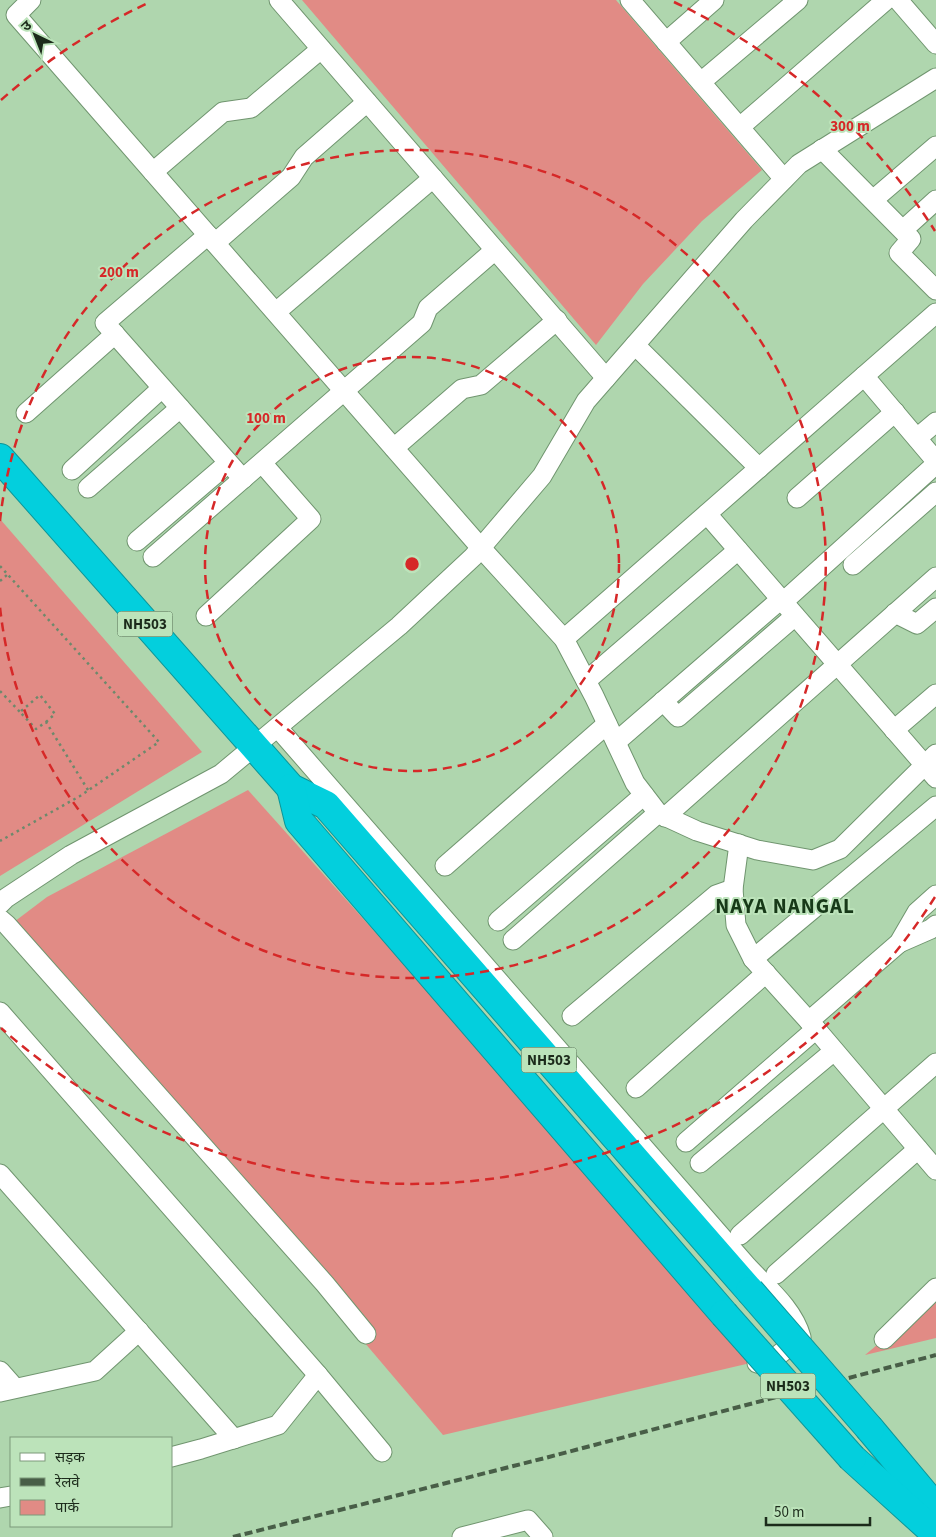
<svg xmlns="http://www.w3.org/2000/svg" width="936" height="1537" viewBox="0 0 936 1537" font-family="'Source Sans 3','Noto Sans Devanagari',sans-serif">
	<rect width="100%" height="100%" fill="#afd6ae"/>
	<g fill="#e18b85">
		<path d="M302 0H616L762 170 702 221 643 284 596 345Z"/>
		<path d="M0 519 202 752 0 876Z"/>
		<path d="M248 790 759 1361 443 1435 10 925 47 897Z"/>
		<path d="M936 1296V1338L865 1355Z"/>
	</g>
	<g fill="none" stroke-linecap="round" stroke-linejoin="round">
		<g stroke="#70956f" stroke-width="21">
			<g id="minor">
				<path d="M31 0 16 15 481 548 564 639 594 696 635 783 658 813 697 831 757 850 813 860 840 849 936 754"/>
				<path d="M279 0 606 378"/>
				<path d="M630 0 784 179"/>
				<path d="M898 0 936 44"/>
				<path d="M666 42 714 0"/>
				<path d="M701 82 798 0"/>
				<path d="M740 127 886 0"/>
				<path d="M822 149 911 239 899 253 936 290"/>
				<path d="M153 172 223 112 251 108 321 49"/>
				<path d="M873 200 936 146"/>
				<path d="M903 230 936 200"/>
				<path d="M208 235 105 323 243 479"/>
				<path d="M215 243 291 177 304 157 367 102"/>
				<path d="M276 312 433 178"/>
				<path d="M635 345 759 468"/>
				<path d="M864 376 936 461"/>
				<path d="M26 413 115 334"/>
				<path d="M917 438 936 422"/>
				<path d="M394 448 462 389 481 385 557 320"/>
				<path d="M72 470 162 388"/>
				<path d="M88 488 180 408"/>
				<path d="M797 498 895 412"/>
				<path d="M707 514 936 778"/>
				<path d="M137 541 228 463"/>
				<path d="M153 557 422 323 428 308 495 250"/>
				<path d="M853 565 936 492"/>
				<path d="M783 602 936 464"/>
				<path d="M895 613 917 624 936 608"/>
				<path d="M206 616 311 519 262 463"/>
				<path d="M564 639 936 313"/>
				<path d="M586 681 738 550"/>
				<path d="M663 701 678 717 795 616"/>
				<path d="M278 728 746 1265C766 1287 793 1308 801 1337L766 1365 757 1363"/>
				<path d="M894 730 936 694"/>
				<path d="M616 742 781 599"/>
				<path d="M665 817 936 577"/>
				<path d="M739 844 733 889 736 925 753 959 816 1029 936 1170"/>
				<path d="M445 866 607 724"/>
				<path d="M0 904 6 898 71 855 221 774 399 626 473 557 542 476 586 401 744 220 799 164 936 78"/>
				<path d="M0 919 7 925 325 1284 366 1334"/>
				<path d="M498 921 644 795"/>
				<path d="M513 940 658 813"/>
				<path d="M899 943 931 929 936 925"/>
				<path d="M753 959 936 806"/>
				<path d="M0 1012 318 1375 382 1452"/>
				<path d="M572 1016 716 895 733 889"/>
				<path d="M809 1021 899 943 917 912 936 895"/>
				<path d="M636 1088 766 973"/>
				<path d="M686 1142 816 1029"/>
				<path d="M700 1163 834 1051"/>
				<path d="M0 1174 234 1439"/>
				<path d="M740 1235 936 1063"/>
				<path d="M776 1274 918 1149"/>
				<path d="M884 1339 936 1288"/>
				<path d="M0 1371 15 1388"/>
				<path d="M0 1392 95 1371 139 1331"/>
				<path d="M171 1457 201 1449 278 1425 318 1375"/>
				<path d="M0 1498 11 1496"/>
				<path d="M462 1537 528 1520 543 1537"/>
			</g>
		</g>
		<g stroke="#0c9699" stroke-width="30">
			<g id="highway">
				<path d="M0 458 291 788 326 805 750 1291"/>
				<path d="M291 788 299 821 724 1314"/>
				<path d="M870 1429 927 1497 936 1504"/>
				<path d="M852 1458 936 1534"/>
			</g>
		</g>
		<g stroke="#6d896c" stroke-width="2.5" stroke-dasharray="2.5 4" stroke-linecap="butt">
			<path d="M0 566 159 742 80 796 0 841"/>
			<path d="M0 581 7 575"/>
			<path d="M0 691 20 712"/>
			<path d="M46 722 55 714 40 695 20 712 36 729 46 722 88 790"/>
		</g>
		<use href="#minor" stroke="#fff" stroke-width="19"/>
		<use href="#highway" stroke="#03cfdd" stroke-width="28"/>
		<path stroke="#485e47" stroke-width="4" stroke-dasharray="8 4" stroke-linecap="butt" d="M233 1537 545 1458 936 1355"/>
		<g stroke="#0c9699" stroke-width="30" stroke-linecap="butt">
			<g id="highway-bridge">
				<path d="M750 1291 870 1429"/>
				<path d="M724 1314 852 1458"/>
			</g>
		</g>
		<use href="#highway-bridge" stroke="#03cfdd" stroke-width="28"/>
	</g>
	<g fill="none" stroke="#d62828" stroke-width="2.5" stroke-dasharray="9 6">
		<circle cx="412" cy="564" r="207"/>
		<path d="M0 521A414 414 0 1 1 0 607"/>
		<path d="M935 897A620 620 0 0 1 1 1028M1 100A620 620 0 0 1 150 2M674 2A620 620 0 0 1 935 231"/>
	</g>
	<g text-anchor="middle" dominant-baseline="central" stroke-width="4" stroke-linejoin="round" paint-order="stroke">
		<g fill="#bce3ba" stroke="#4c624b" stroke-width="1">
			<rect x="117.5" y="611.5" width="55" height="25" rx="4"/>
			<rect x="521.5" y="1047.5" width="55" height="25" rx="4"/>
			<rect x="760.5" y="1373.5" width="55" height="25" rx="4"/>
		</g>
		<g font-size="15" font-weight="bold" fill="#1c2b1b">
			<text x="145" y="624">NH503</text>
			<text x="549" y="1060">NH503</text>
			<text x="788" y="1386">NH503</text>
		</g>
		<g font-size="21" font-weight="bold" letter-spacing="1" fill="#173918" stroke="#bce3ba">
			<text x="785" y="906">NAYA NANGAL</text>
		</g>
	</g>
	<circle cx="412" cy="564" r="8" fill="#d62828" stroke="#bce3ba" stroke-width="2.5"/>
	<g font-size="15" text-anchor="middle" font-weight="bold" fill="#d62828" stroke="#bce3ba" stroke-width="4" stroke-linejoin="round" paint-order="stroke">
		<text x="850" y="131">300 m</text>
		<text x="119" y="277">200 m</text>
		<text x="266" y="423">100 m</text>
	</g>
	<rect x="10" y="1437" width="162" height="90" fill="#bce3ba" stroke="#7c997a"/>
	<rect x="20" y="1453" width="25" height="8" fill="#ffffff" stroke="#7c997a"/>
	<text x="55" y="1462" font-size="15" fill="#1c2b1b">सड़क</text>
	<rect x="20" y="1478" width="25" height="8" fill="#485e47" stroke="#7c997a"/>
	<text x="55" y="1487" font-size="15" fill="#1c2b1b">रेलवे</text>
	<rect x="20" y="1500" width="25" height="15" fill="#e18b85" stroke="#7c997a"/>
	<text x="55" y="1512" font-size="15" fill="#1c2b1b">पार्क</text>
	<g transform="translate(35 35) rotate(317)" stroke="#bce3ba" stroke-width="4" paint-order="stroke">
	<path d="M0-4L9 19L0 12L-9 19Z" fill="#1c2b1b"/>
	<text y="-8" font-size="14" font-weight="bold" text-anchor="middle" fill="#1c2b1b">उ</text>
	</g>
	<path d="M766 1517v8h104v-8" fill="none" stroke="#1c2b1b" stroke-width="2.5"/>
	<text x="774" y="1517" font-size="15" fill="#1c2b1b" stroke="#bce3ba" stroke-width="4" paint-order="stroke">50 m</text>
</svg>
